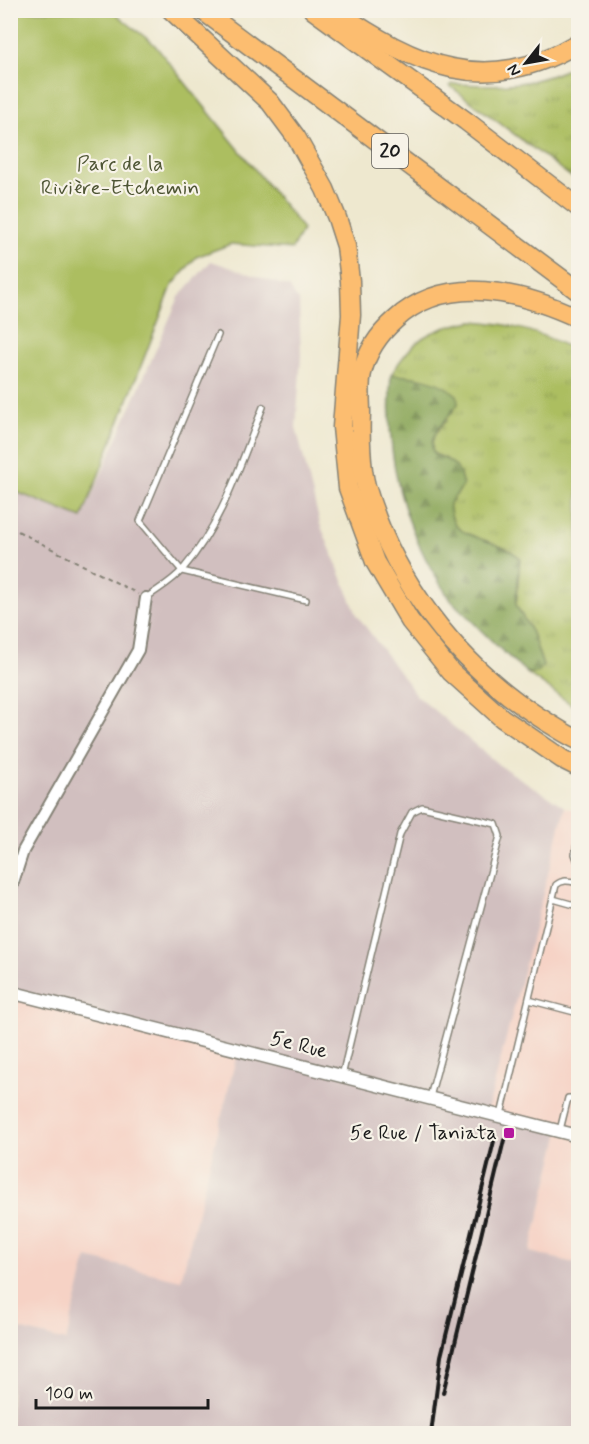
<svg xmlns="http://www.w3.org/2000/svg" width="589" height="1444" viewBox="0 0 589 1444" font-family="Mynerve,sans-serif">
	<defs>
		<pattern id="grass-tufts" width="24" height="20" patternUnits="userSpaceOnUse" patternTransform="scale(1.5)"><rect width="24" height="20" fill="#acbe61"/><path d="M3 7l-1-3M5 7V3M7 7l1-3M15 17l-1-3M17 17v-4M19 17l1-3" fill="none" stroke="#93a354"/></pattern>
		<pattern id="forest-firs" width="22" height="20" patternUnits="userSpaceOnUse" patternTransform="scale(1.5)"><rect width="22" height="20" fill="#89a557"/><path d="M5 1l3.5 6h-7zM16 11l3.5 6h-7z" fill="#6f8647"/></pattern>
	</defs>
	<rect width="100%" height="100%" fill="#f7f3e8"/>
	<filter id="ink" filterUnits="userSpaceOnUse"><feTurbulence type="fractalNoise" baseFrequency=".0167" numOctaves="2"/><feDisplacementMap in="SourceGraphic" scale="12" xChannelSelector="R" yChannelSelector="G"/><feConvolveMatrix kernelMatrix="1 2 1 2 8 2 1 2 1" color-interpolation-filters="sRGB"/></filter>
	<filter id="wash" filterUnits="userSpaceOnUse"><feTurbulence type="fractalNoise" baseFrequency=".008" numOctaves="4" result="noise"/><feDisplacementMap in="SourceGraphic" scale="24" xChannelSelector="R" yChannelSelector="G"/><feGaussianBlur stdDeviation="1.35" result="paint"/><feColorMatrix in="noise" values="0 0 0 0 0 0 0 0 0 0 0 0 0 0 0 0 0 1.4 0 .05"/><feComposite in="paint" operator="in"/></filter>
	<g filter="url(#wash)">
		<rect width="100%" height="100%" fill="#eee8cf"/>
		<g fill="#f6d2c5">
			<path d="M565 807 578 811V1264L530 1252 560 1132 486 1113Z"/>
			<path d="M10 992 238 1050 181 1281 87 1258 66 1341 11 1327Z"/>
		</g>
		<path fill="#d1bfbf" d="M211 261 289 287 299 301 301 356 296 427 320 524 357 615 416 695 499 765 565 807 487 1113 560 1132 530 1252 578 1264V1433H11V1327L66 1341 87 1258 181 1280 238 1050 11 992 10 490 82 518 179 297Z"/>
		<g fill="url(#grass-tufts)" stroke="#646d3e" stroke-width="1.5">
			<path d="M578 63V182L450 86 452 84C497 86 538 87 578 63Z"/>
			<path d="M473 321C509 323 548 334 578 353V709L527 673H537L543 666 532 633 516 605 520 558C504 542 461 538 454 523 451 517 450 510 449 504L463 486 447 459 434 454C426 439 437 431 447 420L391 375C414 337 430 329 473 321Z"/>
		</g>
		<path fill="url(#forest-firs)" stroke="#52603a" stroke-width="1.5" d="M391 375C415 376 438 379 457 395L458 404C448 419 425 436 434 454 454 462 459 465 463 486L449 504C450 510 451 518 454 523 462 538 504 542 520 558L516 605 532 633 543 666 537 673H527C506 655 486 636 467 616 461 610 453 604 448 596 402 528 384 457 391 375Z"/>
		<path fill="#acbe61" stroke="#646d3e" stroke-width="1.5" d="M10 11H112L154 44 303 229 292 249 231 244 196 257 172 286 82 518 11 490Z"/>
	</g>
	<g filter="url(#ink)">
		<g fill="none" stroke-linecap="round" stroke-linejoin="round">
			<g stroke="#858276" stroke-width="8">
				<g id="service">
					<path d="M218 335 140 521 182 571 306 600"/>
					<path d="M146 598C158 589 173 581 183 569 222 524 241 462 263 407"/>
					<path d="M578 839 575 854 578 862"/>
					<path d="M553 899 578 906"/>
					<path d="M529 1000 578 1013"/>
					<path d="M342 1076 400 834 412 812 422 807 496 824 500 836 430 1097"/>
					<path d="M501 1115 556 885C563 879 569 881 578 883"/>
					<path d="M560 1130 568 1098H578"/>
				</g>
			</g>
			<g stroke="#858276" stroke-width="14">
				<path id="minor" d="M10 892 23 851 138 650 146 598"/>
			</g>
			<g stroke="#858276" stroke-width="15">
				<path id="tertiary" d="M10 992 578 1136"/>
			</g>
			<g stroke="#858276" stroke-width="21">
				<g id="motorway">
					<path d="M171 10 270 102 296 137 325 189 337 218 346 246 350 281 351 315 342 427 348 488 375 562 410 621 451 672 502 718 562 759 578 767"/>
					<path d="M202 10 578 291"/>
					<path d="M313 10 466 121 578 207"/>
					<path d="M334 10C416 66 485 98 578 43"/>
					<path d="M578 318C522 292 447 272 395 320 379 334 367 352 362 373 359 385 361 401 361 414 360 433 361 468 366 486 393 580 457 664 539 717 552 725 565 734 578 740"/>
				</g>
			</g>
			<g stroke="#858276" stroke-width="2" stroke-dasharray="4.5 4.5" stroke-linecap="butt">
				<path d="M390 10 398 13 405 10"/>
				<path d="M10 527 138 594"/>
			</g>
			<use href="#service" stroke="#fff" stroke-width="5"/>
			<use href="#minor" stroke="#fff" stroke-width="10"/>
			<use href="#tertiary" stroke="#fff" stroke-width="12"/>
			<use href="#motorway" stroke="#fcbd6f" stroke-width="18"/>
			<g stroke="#1c1c1c" stroke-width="4">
				<path d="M443 1393 504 1140"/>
				<path d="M431 1434 441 1356 495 1137"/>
			</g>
		</g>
	</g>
	<rect fill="#b5179e" stroke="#f7f3e8" stroke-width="2" x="503" y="1127" width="12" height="12" rx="3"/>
	<g text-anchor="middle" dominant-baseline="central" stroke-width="4.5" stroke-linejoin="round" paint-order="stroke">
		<rect fill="#f7f3e8" stroke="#5e5c59" stroke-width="1.5" x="372" y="134" width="36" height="34" rx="4.5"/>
		<g font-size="20" font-weight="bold" fill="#1c1c1c">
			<text x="390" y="151">20</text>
		</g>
		<g font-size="21" fill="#4e5534" stroke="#f7f3e8">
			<text x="120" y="164">Parc de la<tspan x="120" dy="24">Rivière-Etchemin</tspan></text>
		</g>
		<g font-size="21" fill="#1c1c1c" stroke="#f7f3e8">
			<text transform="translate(299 1045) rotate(14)">5e Rue</text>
		</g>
		<g font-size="21" fill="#1c1c1c" stroke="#f7f3e8" text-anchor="end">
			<text x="497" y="1133">5e Rue / Taniata</text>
		</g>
	</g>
	<rect width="589" height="1444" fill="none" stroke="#f7f3e8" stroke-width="36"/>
	<g transform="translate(526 63) rotate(239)" stroke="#f7f3e8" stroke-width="4.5" paint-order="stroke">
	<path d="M0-4.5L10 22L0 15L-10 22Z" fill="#1c1c1c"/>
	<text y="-9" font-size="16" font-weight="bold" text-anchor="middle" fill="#1c1c1c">N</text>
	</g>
	<path d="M36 1399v9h172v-9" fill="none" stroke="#1c1c1c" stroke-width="3"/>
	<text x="45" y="1399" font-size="18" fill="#1c1c1c" stroke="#f7f3e8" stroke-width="4.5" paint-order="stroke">100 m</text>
</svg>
